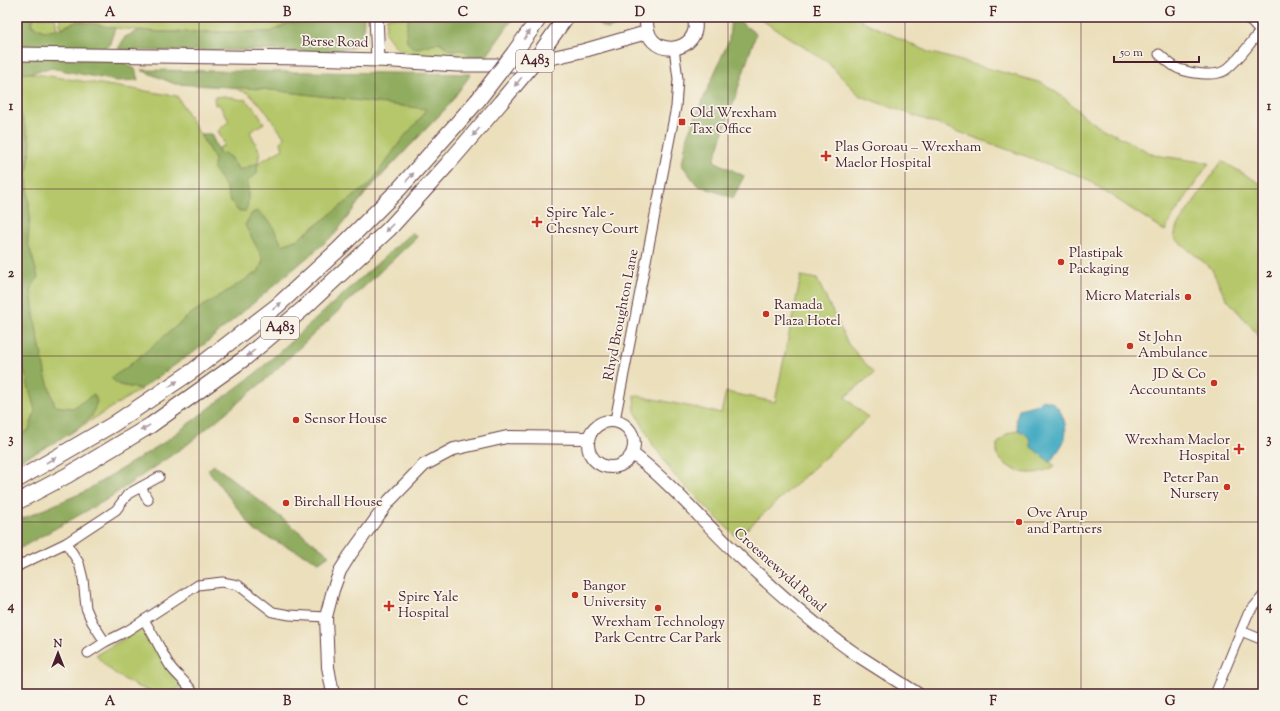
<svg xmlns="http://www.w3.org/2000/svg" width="1280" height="711" viewBox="0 0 1280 711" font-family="'Sorts Mill Goudy',serif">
	<rect width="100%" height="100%" fill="#f7f3e8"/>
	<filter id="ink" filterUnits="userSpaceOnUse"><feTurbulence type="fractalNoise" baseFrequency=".025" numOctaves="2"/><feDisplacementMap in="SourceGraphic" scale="8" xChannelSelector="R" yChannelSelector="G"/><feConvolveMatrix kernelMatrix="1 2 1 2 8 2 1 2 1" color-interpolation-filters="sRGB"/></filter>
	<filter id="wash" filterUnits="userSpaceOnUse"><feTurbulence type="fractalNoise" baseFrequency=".012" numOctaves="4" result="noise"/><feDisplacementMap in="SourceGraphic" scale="16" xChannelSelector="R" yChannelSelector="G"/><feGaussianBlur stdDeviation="0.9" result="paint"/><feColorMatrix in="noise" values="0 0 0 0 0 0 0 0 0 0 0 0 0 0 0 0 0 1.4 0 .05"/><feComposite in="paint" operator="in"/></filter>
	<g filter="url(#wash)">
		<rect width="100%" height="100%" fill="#ebdfbc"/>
		<g fill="#b5c76a" stroke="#80734a">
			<path d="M34 17H55L57 29 44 31 31 25Z"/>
			<path d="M59 17H325L317 32H159L70 24 61 28Z"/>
			<path d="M387 17H409V21L450 50H464L471 57 411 54 397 49 385 33Z"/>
			<path d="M757 17H854L928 52 1042 83 1063 97 1090 121 1154 155 1209 163 1172 218 1165 231 1083 177 860 96 827 62Z"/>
			<path d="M17 71 177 96 233 190 258 164 239 170 231 158 220 154 217 149 225 145 218 131 229 121 219 104 215 105 214 97 225 96 242 100 244 99C253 105 258 113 264 123L250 132 260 152 258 163 283 149 281 143 284 137 262 106 248 93 230 87 263 89 429 109 448 106 332 228 120 385 141 389 71 433 92 416 17 456Z"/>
			<path d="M1222 161 1263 185V333L1259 336 1226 298 1211 268 1174 238 1177 226Z"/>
			<path d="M801 276 817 279 848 344 874 373 845 397 868 418 737 538 675 476 653 445 635 411 634 395 721 413 726 392 775 402Z"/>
			<path d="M1018 430C1027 434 1031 437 1032 447L1055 466C1033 478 1014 475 997 456V444L1007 434Z"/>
			<path d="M141 627 150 636 185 686C179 688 171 692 165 693 143 694 109 673 96 655L132 634Z"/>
		</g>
		<g fill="#90ac5e" stroke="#6d6644">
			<path d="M20 17H34L31 25 44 31 62 28 78 21 115 28 109 46 94 50 31 51 17 46V22Z"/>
			<path d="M316 17H364L363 34 352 48 328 52 254 50 161 51 118 49 125 37 140 30 159 32H271L286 24 311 20Z"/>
			<path d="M409 17H514L486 57H471L464 50H450L440 42 414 49 407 42 406 31Z"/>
			<path d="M594 17H635L633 20 607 29 592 20Z"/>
			<path d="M731 17H734L756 34 714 161 744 176 733 198 697 185 682 165 687 136 729 40Z"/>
			<path d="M17 57 116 59 135 69 138 80 116 81 51 68 29 73 17 74Z"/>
			<path d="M141 70 471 74 448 106 370 187 335 234 206 343 141 389 119 385 111 378 126 368 192 313 259 271 263 259 245 225 252 213 258 211 271 223 282 245 298 239 370 184 402 139 420 119 426 109 263 89 175 84Z"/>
			<path d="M17 103 31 143 27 177 30 216 28 242 38 277 31 289 35 321 46 377 55 406 73 408 94 394 97 401 92 416 71 433 37 452 17 461V436L29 430 35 411 22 363 17 334Z"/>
			<path d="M203 134H211L220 154 224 153 231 158 239 170 258 163 257 174 248 180V203L246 211H238L229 198 226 187 214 170V158L201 136Z"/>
			<path d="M412 232 417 237 264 381 188 444 106 500 17 550V521L84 492 163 443 256 373Z"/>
			<path d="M214 465 329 555 319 562 255 531 208 470Z"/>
		</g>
		<path fill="#42aac2" stroke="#466476" d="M1042 400C1044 400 1048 401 1051 402 1062 408 1068 426 1065 438 1062 447 1056 454 1050 462L1031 447C1031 437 1027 434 1018 430L1016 419 1019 409 1038 404Z"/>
	</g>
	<g filter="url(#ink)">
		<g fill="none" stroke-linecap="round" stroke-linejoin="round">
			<g stroke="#623c41" stroke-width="11">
				<g id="minor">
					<path d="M1247 17 1263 35"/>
					<path d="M1159 54C1165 59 1172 66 1179 69 1190 73 1213 77 1224 71 1237 63 1249 44 1259 33"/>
					<path d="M615 420 676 107 678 79 674 48"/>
					<path d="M141 487 148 500"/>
					<path d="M66 543 79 563 83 579 86 608 92 622 105 642"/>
					<path d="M17 567 22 564 66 543 116 510 128 494 159 477"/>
					<path d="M144 620C154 635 161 651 170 666 177 676 188 683 194 694"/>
					<path d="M1241 631 1263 640"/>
					<path d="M88 653 105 642 127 631 198 585 222 582 238 585 273 612 290 615 326 617"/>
					<path d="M1215 694 1248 614 1263 596"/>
				</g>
			</g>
			<g stroke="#623c41" stroke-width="14">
				<g id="tertiary">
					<circle cx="611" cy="444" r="23"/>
					<path d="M633 454C672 484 704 523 740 557 777 592 815 626 857 655 877 668 898 681 918 694"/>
					<path d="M333 694 328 667 326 617 333 590 340 571 350 555 389 501 424 465 454 449 507 437 588 438"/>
				</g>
			</g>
			<g stroke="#623c41" stroke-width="15">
				<g id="secondary">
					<path d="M376 17 378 60"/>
					<path d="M647 17C641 62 705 55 694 17"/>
					<path d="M17 54 305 58 378 60 457 65H520L586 50 648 32"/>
				</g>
			</g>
			<g stroke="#623c41" stroke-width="17">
				<g id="trunk">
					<path d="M17 480 112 425 194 370 277 306 338 250 399 189 478 100"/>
					<path d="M17 502 68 475 151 425 245 358 303 309 389 229 447 165 501 102"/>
				</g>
			</g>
			<use href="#minor" stroke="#fff" stroke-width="9"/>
			<use href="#tertiary" stroke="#fff" stroke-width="12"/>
			<use href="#secondary" stroke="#fff" stroke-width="13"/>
			<use href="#trunk" stroke="#fff" stroke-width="15"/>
			<g stroke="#623c41" stroke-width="17" stroke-linecap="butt">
				<g id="trunk-bridge">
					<path d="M478 100 514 53 540 17"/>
					<path d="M501 102 531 66 566 17"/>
				</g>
			</g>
			<use href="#trunk-bridge" stroke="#fff" stroke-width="15"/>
		</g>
		<defs><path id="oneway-solid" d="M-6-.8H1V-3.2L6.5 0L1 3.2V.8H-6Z"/></defs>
		<g fill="#ae9aa0">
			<use href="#oneway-solid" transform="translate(527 35) rotate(-55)"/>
			<use href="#oneway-solid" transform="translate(518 82) rotate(129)"/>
			<use href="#oneway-solid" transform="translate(476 132) rotate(131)"/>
			<use href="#oneway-solid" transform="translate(410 177) rotate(-48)"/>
			<use href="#oneway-solid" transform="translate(389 228) rotate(135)"/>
			<use href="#oneway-solid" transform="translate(277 306) rotate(-40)"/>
			<use href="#oneway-solid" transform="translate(251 353) rotate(140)"/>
			<use href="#oneway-solid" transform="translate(173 384) rotate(-34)"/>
			<use href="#oneway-solid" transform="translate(145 428) rotate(149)"/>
			<use href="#oneway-solid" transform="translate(51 460) rotate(-30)"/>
		</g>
	</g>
	<path fill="none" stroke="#4a1f2b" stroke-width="1" stroke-opacity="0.55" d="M199 17V694M375 17V694M552 17V694M728 17V694M905 17V694M1081 17V694M17 189H1263M17 356H1263M17 522H1263"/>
	<g fill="#c8321e" stroke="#f7f3e8" stroke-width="1.5">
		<rect x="678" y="118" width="8" height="8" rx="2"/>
		<path d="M824 150h4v4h4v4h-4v4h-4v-4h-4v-4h4z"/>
		<path d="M535 216h4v4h4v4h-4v4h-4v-4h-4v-4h4z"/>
		<circle cx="1061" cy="262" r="4"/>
		<circle cx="1188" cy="297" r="4"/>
		<circle cx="766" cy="314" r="4"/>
		<circle cx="1130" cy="346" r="4"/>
		<circle cx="1214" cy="383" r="4"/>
		<circle cx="296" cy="420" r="4"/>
		<path d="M1237 443h4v4h4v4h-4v4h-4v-4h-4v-4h4z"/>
		<circle cx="1227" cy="487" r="4"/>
		<circle cx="286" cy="503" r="4"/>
		<circle cx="1019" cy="522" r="4"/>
		<circle cx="575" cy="595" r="4"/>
		<path d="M387 600h4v4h4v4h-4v4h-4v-4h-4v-4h4z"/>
		<circle cx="658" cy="608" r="4"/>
	</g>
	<g text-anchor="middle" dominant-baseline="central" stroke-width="3.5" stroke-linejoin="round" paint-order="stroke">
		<g fill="#f7f3e8" stroke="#7e5f64" stroke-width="1">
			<rect x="516" y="50" width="38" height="22" rx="3"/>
			<rect x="261" y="317" width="38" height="22" rx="3"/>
		</g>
		<g font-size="13" font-weight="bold" fill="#4a1f2b">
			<text x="535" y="61">A483</text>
			<text x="280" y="328">A483</text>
		</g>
		<g font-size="14" fill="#4a1f2b" stroke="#f7f3e8">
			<text transform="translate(335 43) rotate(1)">Berse Road</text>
			<text transform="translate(622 315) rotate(-79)">Rhyd Broughton Lane</text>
			<text transform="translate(779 571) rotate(42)">Croesnewydd Road</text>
		</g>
		<g font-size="14" fill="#4a1f2b" stroke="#f7f3e8" text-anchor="start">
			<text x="690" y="114">Old Wrexham<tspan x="690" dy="16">Tax Office</tspan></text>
			<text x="835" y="148">Plas Goroau – Wrexham<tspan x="835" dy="16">Maelor Hospital</tspan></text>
			<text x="546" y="214">Spire Yale -<tspan x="546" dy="16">Chesney Court</tspan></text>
			<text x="1069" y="254">Plastipak<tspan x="1069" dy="16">Packaging</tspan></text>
			<text x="1180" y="297" text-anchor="end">Micro Materials</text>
			<text x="774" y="306">Ramada<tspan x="774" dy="16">Plaza Hotel</tspan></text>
			<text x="1138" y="338">St John<tspan x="1138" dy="16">Ambulance</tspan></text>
			<text x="1206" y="375" text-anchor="end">JD &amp; Co<tspan x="1206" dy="16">Accountants</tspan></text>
			<text x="304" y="420">Sensor House</text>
			<text x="1230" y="441" text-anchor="end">Wrexham Maelor<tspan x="1230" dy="16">Hospital</tspan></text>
			<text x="1219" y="479" text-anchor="end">Peter Pan<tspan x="1219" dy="16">Nursery</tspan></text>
			<text x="294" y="503">Birchall House</text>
			<text x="1027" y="514">Ove Arup<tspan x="1027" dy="16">and Partners</tspan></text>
			<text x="583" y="587">Bangor<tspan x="583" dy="16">University</tspan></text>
			<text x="398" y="598">Spire Yale<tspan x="398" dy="16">Hospital</tspan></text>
			<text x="658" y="623" text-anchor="middle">Wrexham Technology<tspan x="658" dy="16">Park Centre Car Park</tspan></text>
		</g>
	</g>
	<rect width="1280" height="711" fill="none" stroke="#f7f3e8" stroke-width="44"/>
	<g transform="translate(58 653)" stroke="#f7f3e8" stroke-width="3" paint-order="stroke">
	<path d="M0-3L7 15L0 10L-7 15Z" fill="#4a1f2b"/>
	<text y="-6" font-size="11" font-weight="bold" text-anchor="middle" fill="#4a1f2b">N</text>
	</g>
	<path d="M1114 56v6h85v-6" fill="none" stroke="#4a1f2b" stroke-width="2"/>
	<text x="1120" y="56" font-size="12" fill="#4a1f2b" stroke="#f7f3e8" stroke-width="3" paint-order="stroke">50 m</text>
	<rect x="22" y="22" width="1236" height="667" fill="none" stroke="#4a1f2b" stroke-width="1.5"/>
	<g font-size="13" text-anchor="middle" font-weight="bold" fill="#4a1f2b">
		<text x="110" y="16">A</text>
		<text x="287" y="16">B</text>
		<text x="463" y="16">C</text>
		<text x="640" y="16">D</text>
		<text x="817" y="16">E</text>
		<text x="993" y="16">F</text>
		<text x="1170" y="16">G</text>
		<text x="11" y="110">1</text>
		<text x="1269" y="110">1</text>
		<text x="11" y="277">2</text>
		<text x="1269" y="277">2</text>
		<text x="11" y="443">3</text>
		<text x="1269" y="443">3</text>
		<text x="11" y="610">4</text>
		<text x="1269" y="610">4</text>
		<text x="110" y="705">A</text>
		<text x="287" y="705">B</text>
		<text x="463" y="705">C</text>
		<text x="640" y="705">D</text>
		<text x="817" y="705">E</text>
		<text x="993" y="705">F</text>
		<text x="1170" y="705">G</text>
	</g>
</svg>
